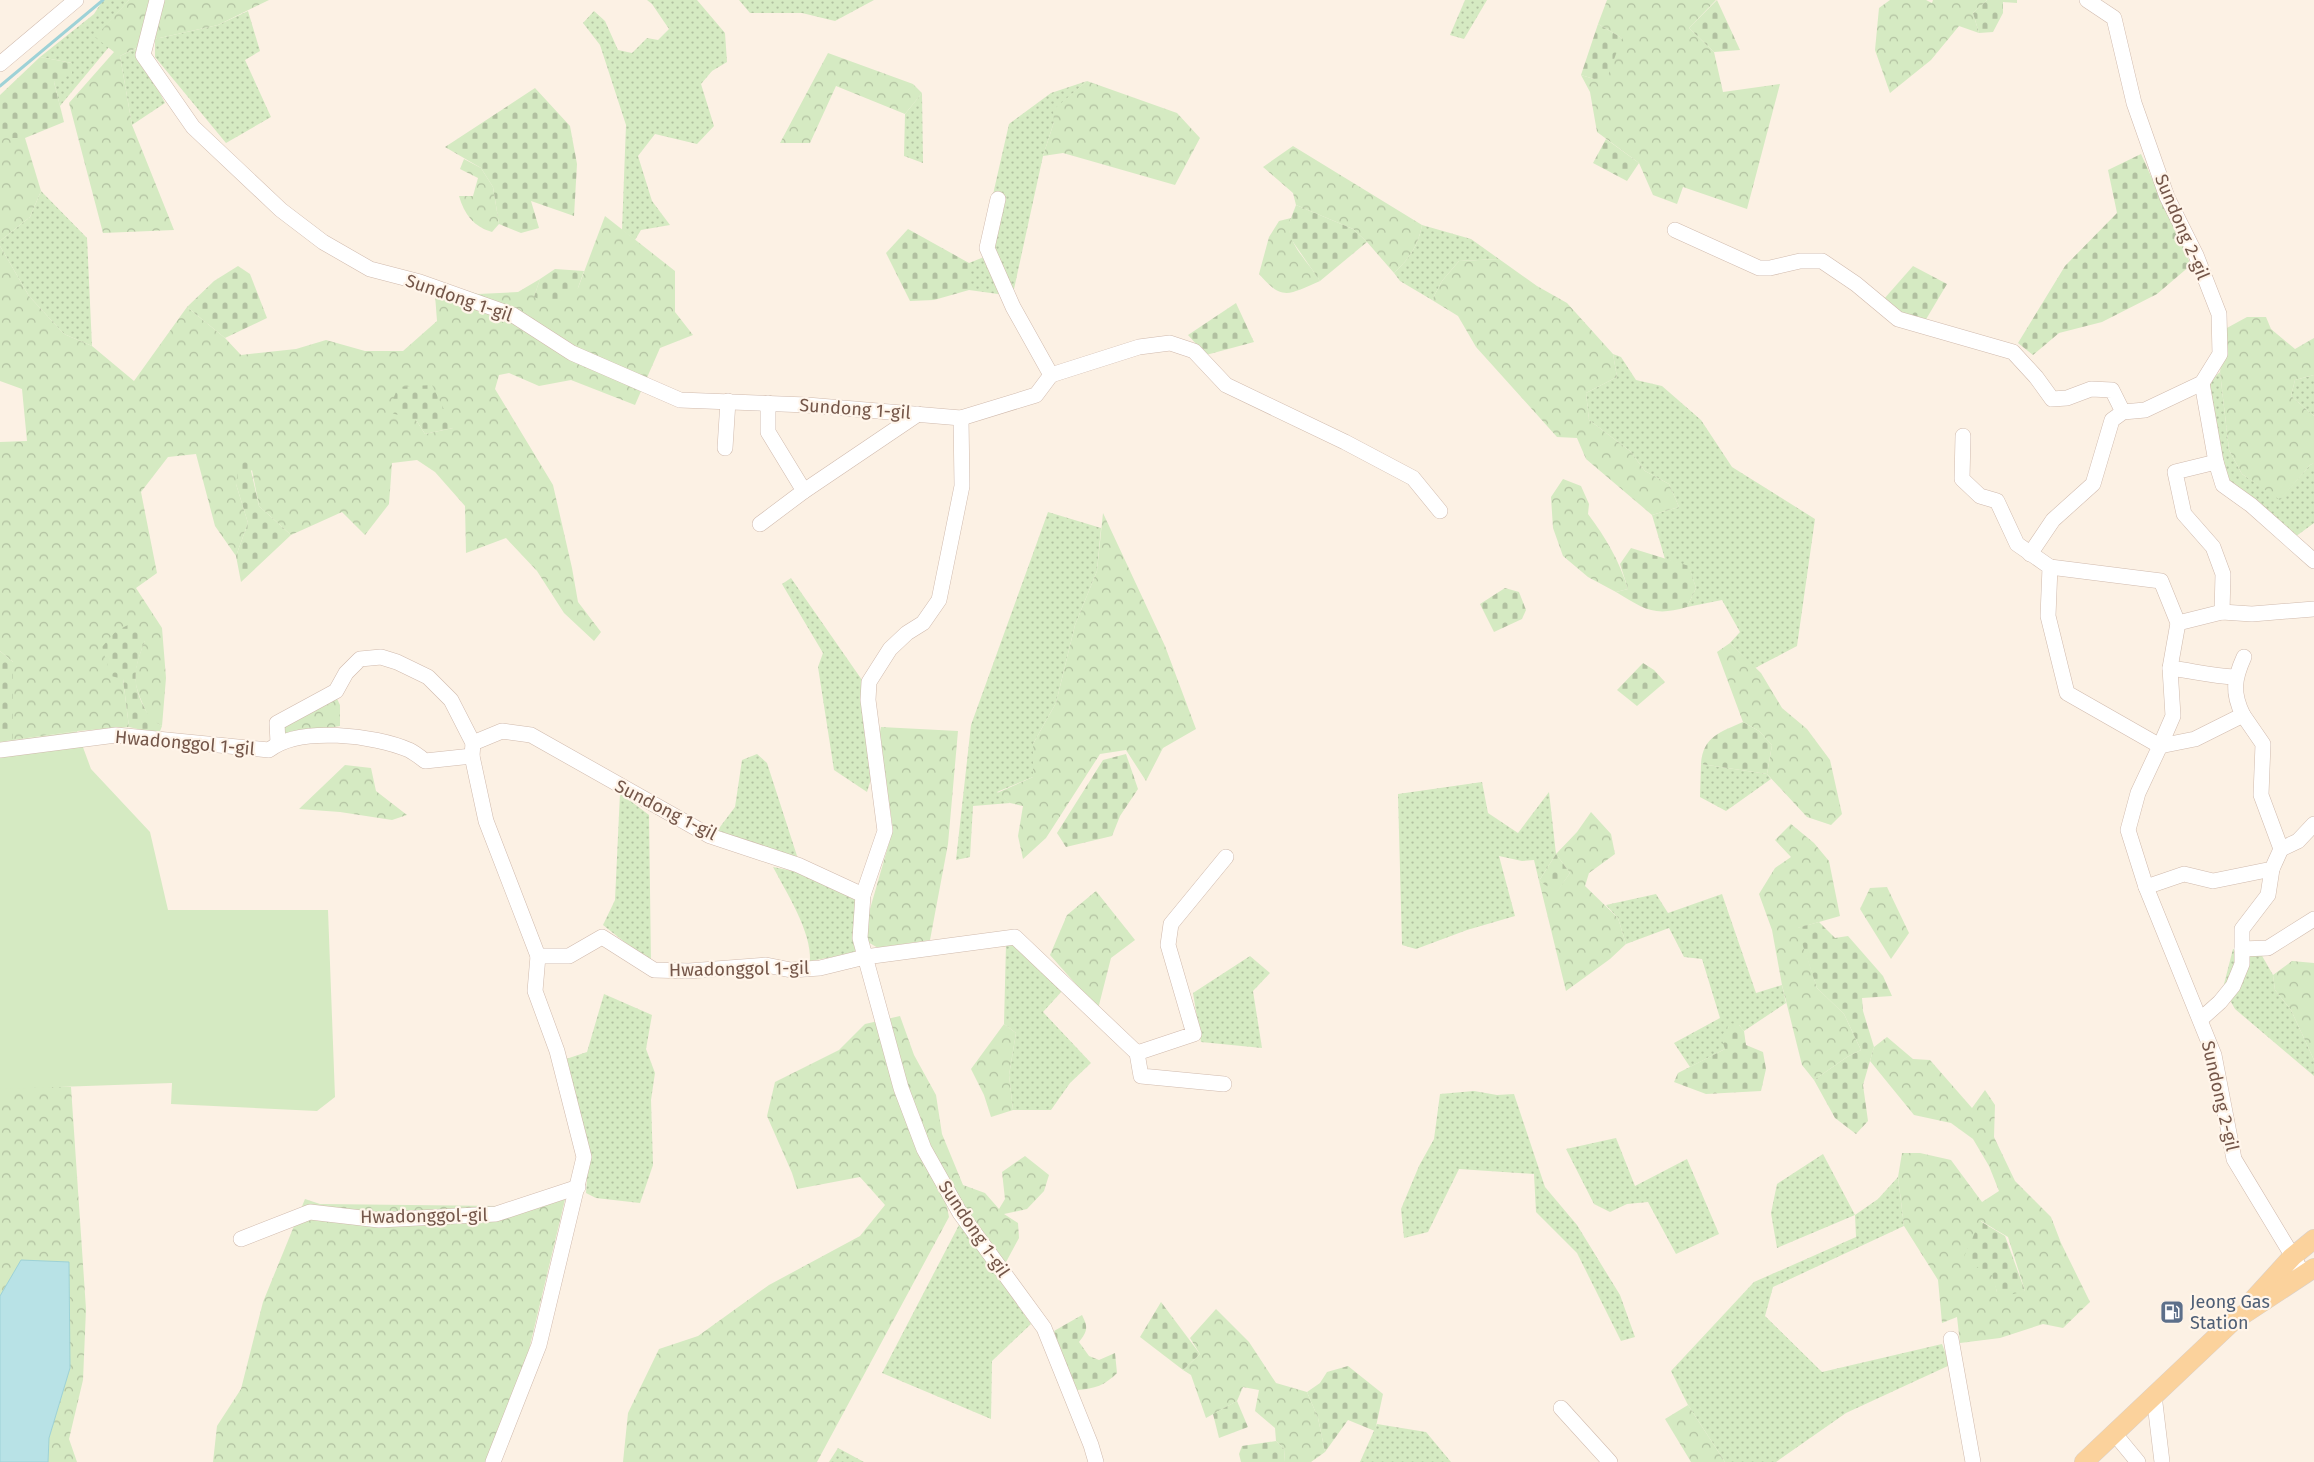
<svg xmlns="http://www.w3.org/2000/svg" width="2314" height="1462" viewBox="0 0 2314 1462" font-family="'Fira Sans',sans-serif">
	<defs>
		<pattern id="grass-dots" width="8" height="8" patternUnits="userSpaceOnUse" patternTransform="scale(1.25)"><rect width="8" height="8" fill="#d5eac2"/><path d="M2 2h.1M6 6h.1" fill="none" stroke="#b1c0a0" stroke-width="1.8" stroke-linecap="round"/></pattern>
		<pattern id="forest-crowns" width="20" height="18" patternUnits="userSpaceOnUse" patternTransform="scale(1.25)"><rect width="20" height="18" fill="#d5eac2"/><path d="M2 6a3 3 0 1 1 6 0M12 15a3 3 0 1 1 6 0" fill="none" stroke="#b1c0a0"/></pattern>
		<pattern id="cemetery-stones" width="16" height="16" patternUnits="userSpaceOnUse" patternTransform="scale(1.25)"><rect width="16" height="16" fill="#d5eac2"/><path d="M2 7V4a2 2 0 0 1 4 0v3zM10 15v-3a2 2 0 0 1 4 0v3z" fill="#b1c0a0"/></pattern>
	</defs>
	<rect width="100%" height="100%" fill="#fcf1e4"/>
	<g fill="url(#grass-dots)">
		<path d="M103 0H129L96 37 109 47 60 106 54 82 72 63 40 57 94 14Z"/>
		<path d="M647 0H697L725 33 727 62 712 71 701 84 714 126 697 144 655 134 638 156 652 201 670 225 641 230 635 240 622 230 626 125 600 45 583 23 594 11 605 21 618 50 632 53 647 38 658 40 669 29 652 4Z"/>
		<path d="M739 0H874L835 21 802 13H750Z"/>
		<path d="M1465 0H1487L1464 39 1450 35Z"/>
		<path d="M248 11 260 51 245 60 271 117 226 143 155 57V39L218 25Z"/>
		<path d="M137 48 165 103 132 125 120 56Z"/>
		<path d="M1087 81 1054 110V122L1043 156 1014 289 998 294 969 290V263L984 257 994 190 1009 124 1051 93Z"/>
		<path d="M922 93 923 163 904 156 905 114Z"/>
		<path d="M41 191 87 238 92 346 64 334 29 296 0 246V241L30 217Z"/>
		<path d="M1422 225 1471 239 1499 259 1459 261 1442 281 1432 300 1400 281 1394 273C1409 259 1418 246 1422 225Z"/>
		<path d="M1613 354 1621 357 1636 380 1662 386 1701 420 1732 467 1815 519 1797 646 1755 668 1730 643 1740 632 1722 600 1687 607 1696 588 1689 567 1665 559 1652 515 1679 507 1669 484 1645 471 1630 451 1589 420 1586 393 1617 377Z"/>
		<path d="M2220 372 2229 450 2242 474 2280 499 2310 465 2314 463V523L2295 537 2222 476 2209 382Z"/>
		<path d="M2314 375V416L2291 396 2295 380Z"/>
		<path d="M1048 512 1101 528 1097 571 1075 625 1056 703 1033 744V777L997 792 1010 803 973 806 970 857 956 860 971 725Z"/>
		<path d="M791 578 862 680 871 779 867 792 834 770 818 667 823 653 782 584Z"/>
		<path d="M757 754 767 763 798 859 717 831 735 807 742 760Z"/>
		<path d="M1701 764 1767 774 1771 779 1726 811 1700 797Z"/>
		<path d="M1482 782 1488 813 1518 833 1549 792 1556 854 1539 881 1534 860 1522 861 1499 856 1515 916 1467 930 1416 949 1402 945 1398 794Z"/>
		<path d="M620 793 649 815 651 963 603 925 615 900Z"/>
		<path d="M773 867 798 872 857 899 855 953 810 961C812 932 786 892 773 867Z"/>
		<path d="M1656 894 1668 913 1722 894 1756 993 1782 985 1786 1003 1744 1031 1739 1025 1725 1049 1690 1067 1674 1043 1720 1018 1702 959 1684 957 1669 928 1626 944 1618 918 1606 905Z"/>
		<path d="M1013 942 1063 990 1043 1012 1091 1063 1070 1083 1051 1110H1013L1009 1075 1016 1033 1004 1024 1006 944Z"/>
		<path d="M2233 949 2261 954 2273 975 2275 990 2291 1010 2314 1060V1076L2235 1009 2223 988Z"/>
		<path d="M1250 956 1270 973 1253 991 1262 1048 1201 1042 1193 993Z"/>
		<path d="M604 994 652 1015 646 1049 655 1073 651 1100 653 1165 640 1203 596 1198 586 1193 589 1149 566 1059 587 1052Z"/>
		<path d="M1474 1091 1497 1095 1514 1094 1545 1187 1577 1225 1620 1295 1635 1337 1621 1341 1577 1253 1536 1212 1534 1174 1459 1169 1428 1232 1404 1238 1401 1209 1419 1166 1434 1139 1440 1094Z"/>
		<path d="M1616 1138 1635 1186 1687 1159 1719 1234 1676 1254 1648 1202 1627 1204 1610 1212 1594 1204 1566 1149Z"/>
		<path d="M1823 1154 1855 1215 1878 1199 1898 1177 1904 1226 1773 1287 1765 1316 1822 1372 1942 1344 1950 1365 1846 1413 1776 1462H1725L1688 1405 1671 1371 1754 1282 1856 1237 1855 1215 1777 1248 1771 1213 1777 1184Z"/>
		<path d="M960 1223 1031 1324 992 1361 991 1419 882 1373Z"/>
		<path d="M1377 1424 1426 1432 1451 1462H1360Z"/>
		<path d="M838 1448 864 1462H829Z"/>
	</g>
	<g fill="url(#forest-crowns)" fill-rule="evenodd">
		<path d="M129 0H269L218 25 155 39 120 56 132 125 174 230 103 233 69 103 114 52 95 37Z"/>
		<path d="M1607 0H1716L1689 28 1714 52 1723 92 1780 84 1747 209 1683 187 1677 204 1653 195 1639 163 1597 132 1590 92 1581 75 1594 79 1622 38 1598 24Z"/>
		<path d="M1890 0H1926L1932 3 1933 0H1987L1973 13 1979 33 1959 26 1931 60 1890 93 1875 50 1879 8Z"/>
		<path d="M828 53 913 84 922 93 905 114 836 86 810 143H780Z"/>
		<path d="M1087 81 1177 113 1200 138 1175 185 1063 153 1043 156 1054 122 1053 110Z"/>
		<path d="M0 138H25L41 191 30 217 0 241Z"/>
		<path d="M1293 146 1422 225C1418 246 1409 259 1394 273L1367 242 1353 229 1296 205 1293 193 1263 167Z"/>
		<path d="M464 159 481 168 493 187 499 224 492 232C474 227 464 214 459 196H473L478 178 460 169Z"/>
		<path d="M605 216 675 271V312L693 335 660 348 635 405 571 380 539 386 509 373 499 375 495 389 553 485 572 568 578 602 601 632 594 641 564 613 537 571 506 538 466 553 465 506 435 472 417 460 392 463 389 504 365 535 342 512 291 535 259 506 252 470 236 484 248 523 236 556 215 526 196 454 168 457 141 492 157 573 136 588 162 628 166 678 162 726 150 720C133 683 130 679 145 640L123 679 129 727 77 731 13 740V662L0 651V442L27 441 22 389 0 381V246L29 296 64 334 92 346 134 381 187 307 225 338 241 355 296 349 326 340 365 351H403L437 321 435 295 439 283 478 294 518 292 540 279 534 297 578 288ZM416 420 453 428 425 434Z"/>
		<path d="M1291 218C1282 240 1310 263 1320 281 1289 294 1283 302 1259 274L1269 237 1279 221Z"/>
		<path d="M1499 259 1537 286 1567 303 1613 354 1617 377 1586 393 1589 420 1630 451 1645 471 1669 484 1679 507 1652 515 1586 459 1577 438 1557 437 1476 347 1458 316 1432 300 1442 281 1459 261Z"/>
		<path d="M2247 317H2266L2271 329 2295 349 2314 338V375L2295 380 2291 396 2314 416V463L2310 465 2280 500 2242 474 2229 450 2220 372 2225 329Z"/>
		<path d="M1563 479 1581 486 1589 504 1588 514C1606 538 1619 560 1628 589L1616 592 1588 577 1563 556 1553 528 1551 497Z"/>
		<path d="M1103 513 1165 646 1196 729 1163 748 1146 781 1126 750 1100 754 1046 838 1023 859 1018 836 1023 806 1010 803 997 793 1033 777V744L1056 703 1075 625 1097 571Z"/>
		<path d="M1730 643 1761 673 1782 708 1807 729 1830 760 1842 814 1831 825 1807 817 1767 774 1772 745 1759 731 1743 722 1717 652Z"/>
		<path d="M332 688 340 705V726L281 736 284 712Z"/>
		<path d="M881 727 958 731 948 844 930 940 878 948 868 942V916L893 829 879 736Z"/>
		<path d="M345 765 371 768 376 791 407 815 392 820 340 812 299 809Z"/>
		<path d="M1591 812 1611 834 1615 854 1589 873 1585 886 1618 918 1626 944 1610 959 1566 991 1539 881 1557 891 1570 873 1556 854 1577 832Z"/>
		<path d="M1791 824 1814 843 1829 861 1840 916 1798 928 1817 988 1844 1014 1861 1050 1847 1057 1814 1080 1802 1065 1782 985 1772 930 1759 894 1775 868 1791 857 1775 840Z"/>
		<path d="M1887 887 1909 933 1891 959 1860 909 1870 888Z"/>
		<path d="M1096 891 1135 940 1111 958 1098 1009 1050 955 1067 915Z"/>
		<path d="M2292 961 2314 963V1060L2291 1010 2275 990 2273 975Z"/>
		<path d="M900 1016 914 1055 936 1095 942 1134 963 1185 985 1193 999 1209 1005 1199 1002 1172 1025 1156 1049 1175 1044 1191 1027 1209 1004 1214 1018 1223 1019 1238 1005 1264 945 1198 949 1217 817 1462H623L628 1413 659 1349 698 1336 769 1285 860 1236 885 1205 860 1177 797 1189 792 1173 767 1116 775 1082 839 1050 865 1024Z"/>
		<path d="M1004 1024 1016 1033 1009 1075 1013 1110 991 1117 984 1095 971 1069Z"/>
		<path d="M1887 1037 1913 1059 1930 1060 1972 1108 1985 1090 1995 1105 1994 1137 2015 1181 2051 1217 2061 1243 2090 1302 2063 1328 2043 1324 2000 1338 1960 1343 1957 1317 1942 1323 1938 1280 1904 1226 1898 1177 1902 1153H1920L1951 1160 1982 1202 1999 1191 1989 1166 1973 1139 1951 1123 1914 1115 1870 1061 1874 1047ZM1981 1221 2008 1237 2025 1291 1997 1292Z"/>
		<path d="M27 1085 71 1087 86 1309 83 1380 69 1439 77 1462H0V1086Z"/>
		<path d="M569 1183 527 1358 487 1462H213L217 1426 241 1389 263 1302 305 1199 320 1204 501 1206Z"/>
		<path d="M1216 1309 1249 1342 1276 1383 1307 1392 1318 1418 1325 1452 1311 1462H1285L1284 1449 1276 1441 1275 1428 1255 1411 1259 1390 1243 1387 1237 1401 1206 1418 1191 1375 1183 1370 1200 1354 1190 1338Z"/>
		<path d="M1688 1405 1725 1462H1691L1665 1419Z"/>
	</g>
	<g fill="url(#cemetery-stones)">
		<path d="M1717 0 1740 50 1714 52 1689 28Z"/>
		<path d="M1987 0H2017V3L2003 2V13L1993 32 1979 33 1973 13Z"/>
		<path d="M1598 24 1622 38 1607 78 1594 79 1581 75Z"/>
		<path d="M40 57 72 63V74L54 82 64 122 25 138H0V95Z"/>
		<path d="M535 88 570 126 577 164 574 216 531 201 539 228 521 233 499 224 493 187 481 168 445 147Z"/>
		<path d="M1606 139 1639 163 1627 181 1593 163Z"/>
		<path d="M2141 154 2191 265 2157 294 2102 322 2059 333 2033 355 2018 343 2065 266 2117 213 2108 170Z"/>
		<path d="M1296 205 1353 229 1367 242 1320 281 1291 239 1288 226Z"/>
		<path d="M908 229 969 263V290L934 300 910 301 886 253Z"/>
		<path d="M238 266 250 274 267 318 225 338 187 307 214 281Z"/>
		<path d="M1913 266 1947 284 1925 321 1906 316 1884 299Z"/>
		<path d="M555 269 584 271 578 288 558 306 534 297 540 279Z"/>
		<path d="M1236 303 1254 342 1206 355 1188 335Z"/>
		<path d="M432 385 453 428 425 434 416 420 388 412 398 387Z"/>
		<path d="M240 459 249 462 259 506 291 535 241 582 236 556 248 523 236 484Z"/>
		<path d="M1631 548 1689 566 1696 588 1687 607C1654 617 1644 609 1616 592L1628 589 1620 564Z"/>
		<path d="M1505 588 1519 592 1526 610 1522 619 1494 632 1480 604Z"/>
		<path d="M130 624 145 640C136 665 131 678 142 703 148 715 150 720 162 726L159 734 129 727 123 679 111 676 102 647 116 631Z"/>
		<path d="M0 651 13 662V740L0 742Z"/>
		<path d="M1643 663 1654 670 1665 682 1637 706 1617 690Z"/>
		<path d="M1743 722 1759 731 1772 745 1767 774 1701 764C1703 736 1721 732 1743 722Z"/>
		<path d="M1126 754 1138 789 1120 816 1112 836 1066 847 1057 833 1103 760Z"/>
		<path d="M1556 854 1570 873 1557 892 1539 881Z"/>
		<path d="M1819 922 1835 938 1848 936 1883 976 1892 996 1862 998 1863 1011 1874 1047 1863 1085 1868 1121 1856 1134 1835 1118 1814 1080 1847 1057 1861 1050 1844 1014 1817 988 1797 928Z"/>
		<path d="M1730 1023 1739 1025 1744 1031 1746 1045 1763 1052 1766 1069 1761 1091 1706 1094 1674 1082 1678 1073 1725 1049 1721 1037Z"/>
		<path d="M1980 1221 2005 1236 2025 1291 2005 1296 1997 1292 1992 1275 1963 1259Z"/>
		<path d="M1161 1302 1200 1354 1183 1370 1140 1337Z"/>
		<path d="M1082 1315C1088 1327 1088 1331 1079 1342L1089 1356 1099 1360 1115 1353 1117 1373C1105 1385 1095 1389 1077 1390L1061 1353 1054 1331Z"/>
		<path d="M1348 1366 1383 1394 1375 1431 1348 1420 1325 1452 1318 1418 1307 1392 1320 1383 1327 1372Z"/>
		<path d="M1237 1401 1248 1427 1219 1438 1213 1414Z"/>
		<path d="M1276 1441 1284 1449 1285 1462H1241L1239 1454 1242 1446Z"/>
	</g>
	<path fill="#d5eac2" d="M77 731 91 769 150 832 168 910H328L335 1097 317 1111 171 1104 172 1083 0 1089V742Z"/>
	<path fill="#b8e2e6" stroke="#9ed2d7" d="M21 1260 69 1262 70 1368 49 1438 48 1462H0V1296Z"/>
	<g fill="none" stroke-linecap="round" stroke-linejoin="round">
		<path stroke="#9ed2d7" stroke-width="3" d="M0 86 103 0"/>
		<g stroke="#d0baad" stroke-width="16">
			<g id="minor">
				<path d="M157 0 143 55 193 127 281 210 323 242 370 269 420 282 513 315 572 353 680 400 807 405 961 418 1036 395 1051 375 1013 307 987 248 998 199"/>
				<path d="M0 64 76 0"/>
				<path d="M1675 230 1759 268H1770L1800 261H1822L1856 284 1898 319 2013 352 2036 377 2052 399 2067 398 2091 389 2112 390 2123 412"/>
				<path d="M1051 375 1139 347 1170 343 1194 351 1226 385 1345 442 1413 478 1440 511"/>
				<path d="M2202 383 2216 462 2223 485 2251 505 2314 561"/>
				<path d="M768 403V432L804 491"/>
				<path d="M961 418 962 486 939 600 923 623 907 633 890 649 869 682 868 700 885 831 863 895 860 938 901 1088 924 1149 960 1213 1044 1328 1091 1445 1096 1462"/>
				<path d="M1963 436 1962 479 1980 496 1997 501 2017 544 2050 567 2048 616 2067 693 2160 746 2138 793 2128 830 2146 887 2214 1055 2234 1159 2304 1275"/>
				<path d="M725 448 728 401"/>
				<path d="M2216 462 2175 472 2184 514 2213 547 2223 574 2222 612"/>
				<path d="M760 524 804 491 918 414"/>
				<path d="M2030 554 2053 520 2093 484 2112 420 2123 412 2145 410 2202 383 2220 354 2219 314 2196 255 2167 197 2134 103 2114 18 2087 0"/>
				<path d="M2050 567 2161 581 2178 623 2170 668 2173 716 2160 746"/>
				<path d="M2178 623 2222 612 2252 614 2314 609"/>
				<path d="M2170 668C2193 671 2213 676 2235 677"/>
				<path d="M2243 715C2232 693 2234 679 2244 657"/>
				<path d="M278 743 277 723 336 691 346 673 360 659 381 657 397 662 428 677 451 700 473 743 472 756 486 821 538 956H569L602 937 654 970 689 971 766 965 791 970 820 968 865 957 1015 937 1137 1053 1194 1034 1168 945 1171 924 1226 857"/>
				<path d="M473 743 502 731 531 735 710 836 798 865 863 895"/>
				<path d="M0 750 116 735 269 750C299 726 375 735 409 750 415 753 420 757 425 761L472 756"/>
				<path d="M2281 849 2298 841 2314 824"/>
				<path d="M2146 887 2184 874 2213 881 2272 869 2281 849 2261 795 2263 744 2243 715 2195 739 2160 746"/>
				<path d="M2242 949 2268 948 2314 919"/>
				<path d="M2201 1019 2220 1002 2233 986 2242 964V929L2268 895 2272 869"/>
				<path d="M1137 1053 1141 1076 1224 1084"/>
				<path d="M241 1239 310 1212 379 1220 496 1214 578 1187"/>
				<path d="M1951 1339 1973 1462"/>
				<path d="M2154 1395 2162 1462"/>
				<path d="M1561 1408 1610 1462"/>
				<path d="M2114 1433 2138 1462"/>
				<path d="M493 1462 539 1345 584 1157 557 1051 535 991 538 956"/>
			</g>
		</g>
		<g stroke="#d8d0cc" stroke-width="20">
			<g id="major">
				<path d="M2251 1302 2292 1257 2314 1239"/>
				<path d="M2084 1462 2232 1322 2314 1268"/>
			</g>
		</g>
		<use href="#minor" stroke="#fff" stroke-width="15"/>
		<use href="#major" stroke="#fbd29c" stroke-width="19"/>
	</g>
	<defs>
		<g id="fuel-square" transform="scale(1.25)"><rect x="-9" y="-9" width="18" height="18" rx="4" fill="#5c6f8a" stroke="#fff5ea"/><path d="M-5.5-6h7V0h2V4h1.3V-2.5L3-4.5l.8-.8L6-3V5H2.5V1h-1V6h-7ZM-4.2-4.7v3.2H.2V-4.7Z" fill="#fff"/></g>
	</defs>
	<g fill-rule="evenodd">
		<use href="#fuel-square" x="2172" y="1312"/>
	</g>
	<g text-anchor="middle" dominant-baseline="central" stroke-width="4.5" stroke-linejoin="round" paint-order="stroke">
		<g font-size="18" fill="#745649" stroke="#fff5ea">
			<text transform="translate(2182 227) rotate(67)">Sundong 2-gil</text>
			<text transform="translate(459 298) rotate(19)">Sundong 1-gil</text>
			<text transform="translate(855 409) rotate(4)">Sundong 1-gil</text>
			<text transform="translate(185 743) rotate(5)">Hwadonggol 1-gil</text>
			<text transform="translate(666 810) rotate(27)">Sundong 1-gil</text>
			<text transform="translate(739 969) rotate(-1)">Hwadonggol 1-gil</text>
			<text transform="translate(2220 1096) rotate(77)">Sundong 2-gil</text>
			<text transform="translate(424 1216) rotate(-1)">Hwadonggol-gil</text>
			<text transform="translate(974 1229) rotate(56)">Sundong 1-gil</text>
		</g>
		<g font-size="18" fill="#4e5e75" stroke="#fff5ea" text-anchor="start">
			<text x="2190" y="1302">Jeong Gas<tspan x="2190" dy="21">Station</tspan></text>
		</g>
	</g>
</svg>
